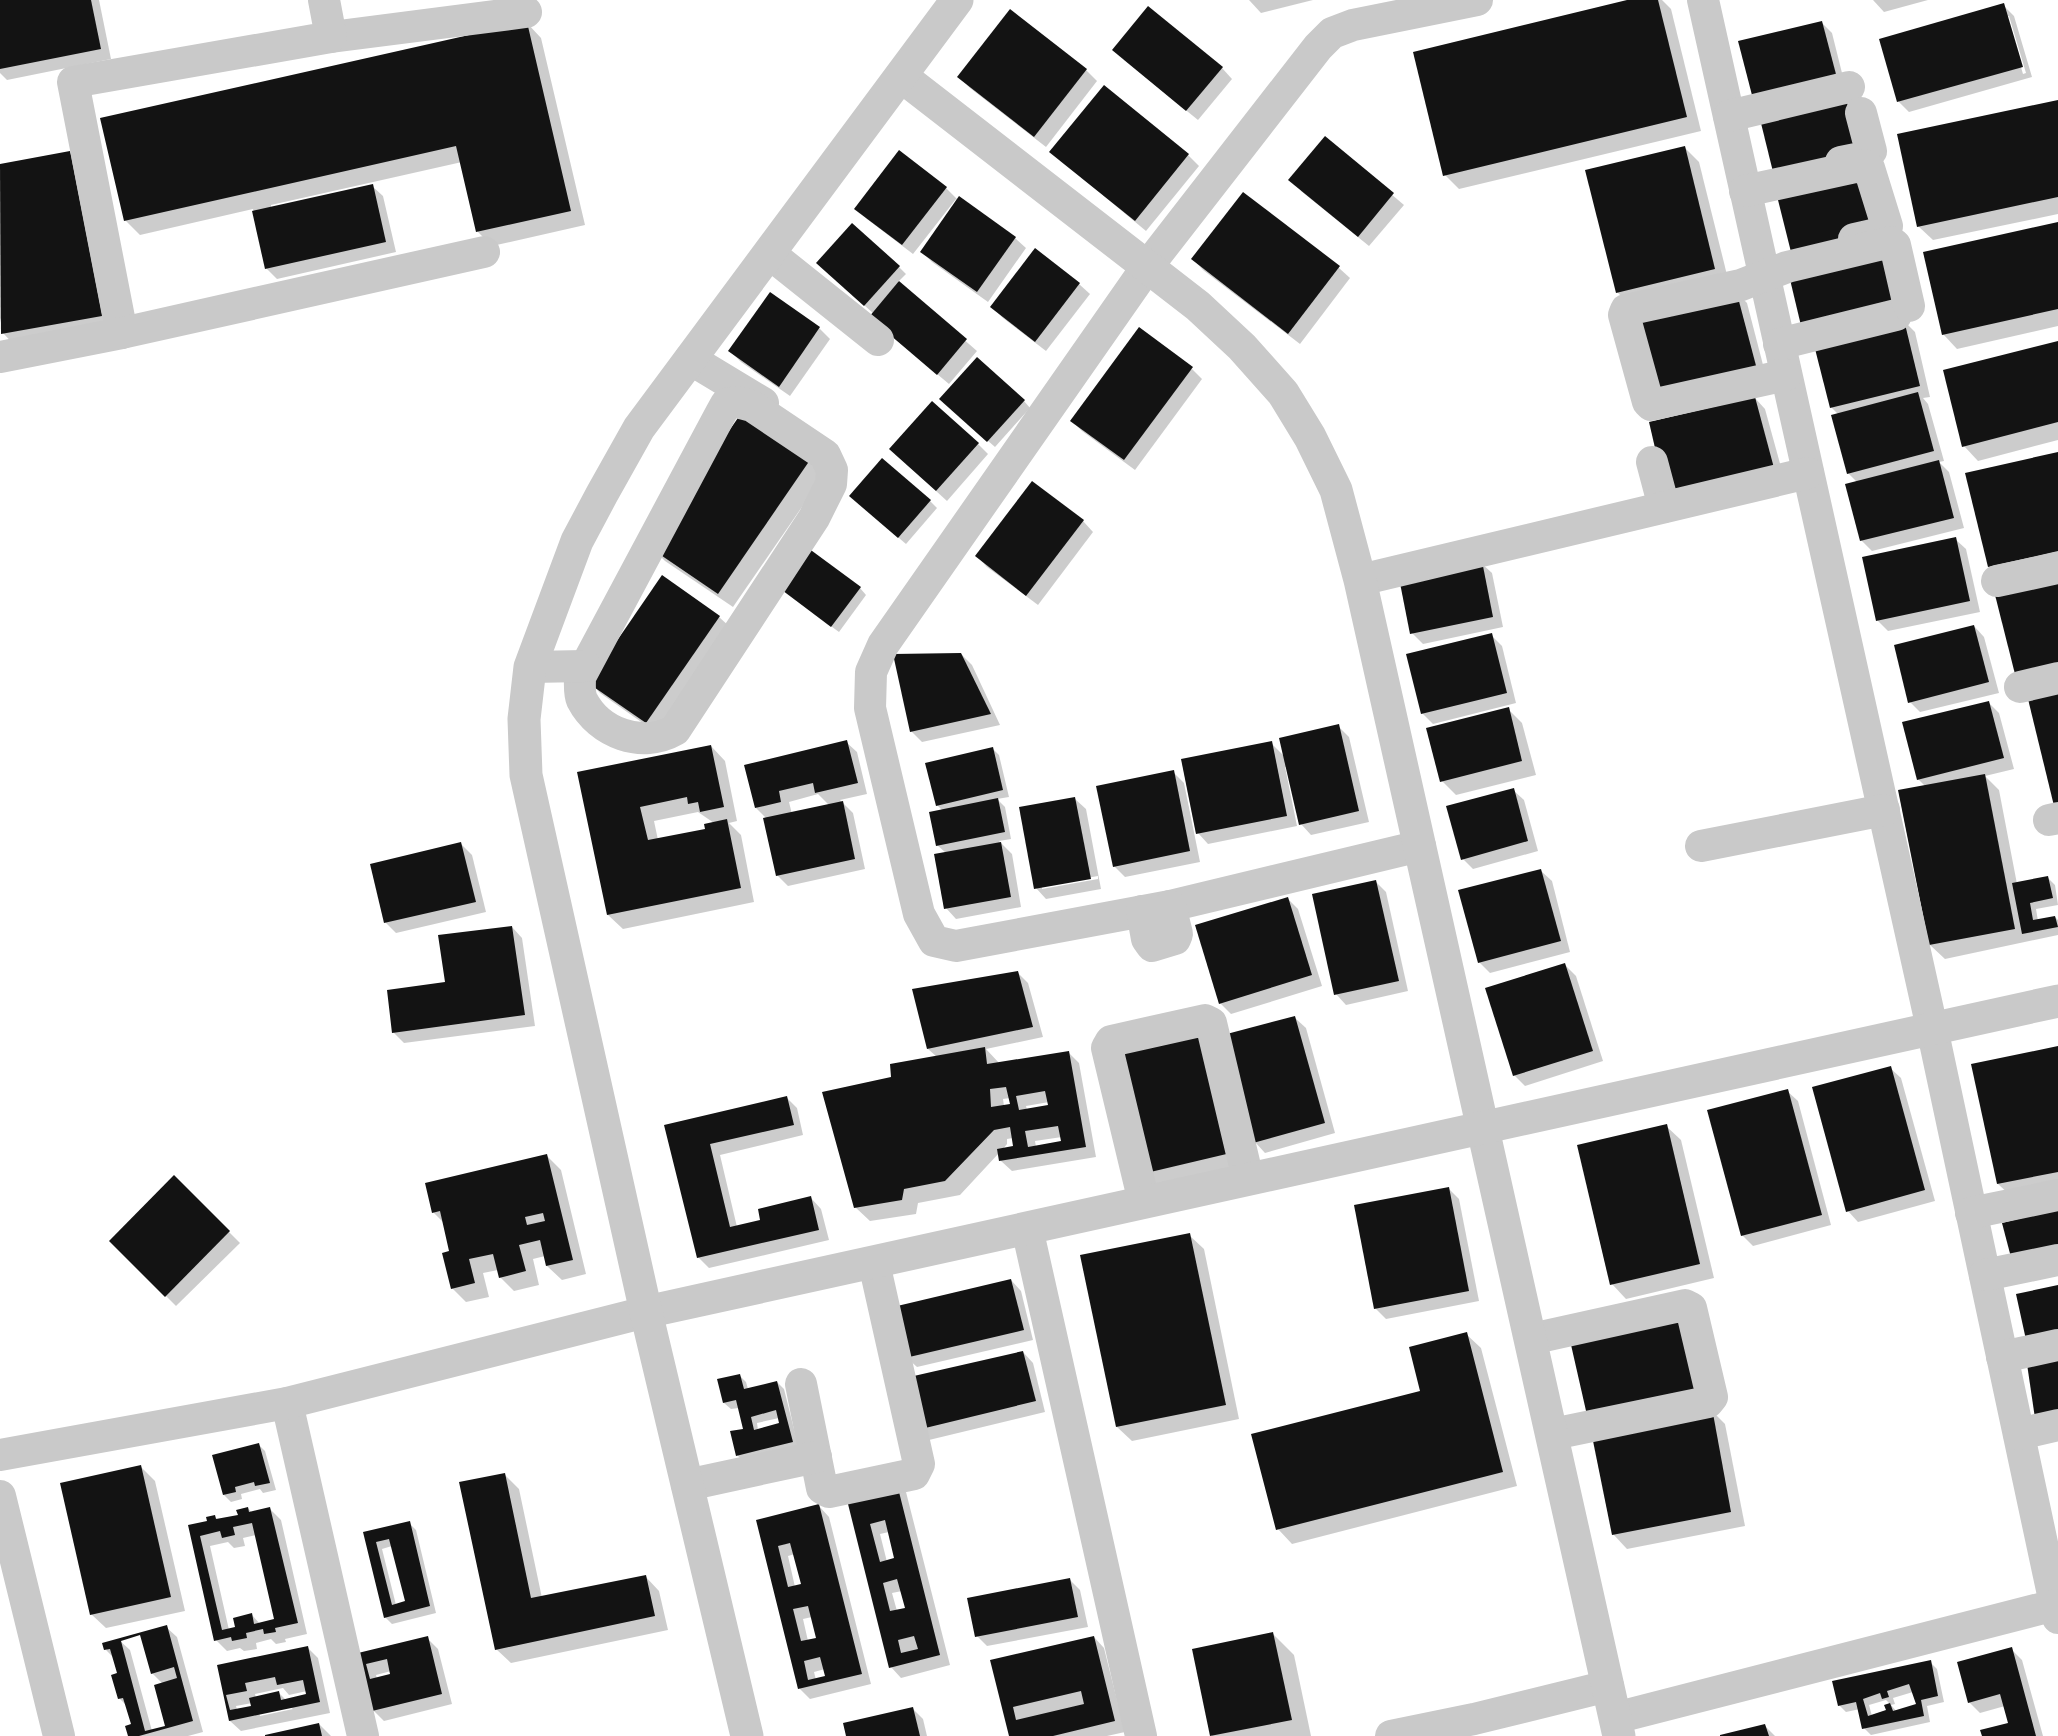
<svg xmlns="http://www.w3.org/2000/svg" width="2058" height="1736" viewBox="0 0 2058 1736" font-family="Ubuntu,sans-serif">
	<rect width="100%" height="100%" fill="#fff"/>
	<g fill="#0003" fill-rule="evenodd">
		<path d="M0 0H99L111 59 7 80 0 73Z"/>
		<path d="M1249 0H1313L1261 13Z"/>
		<path d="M1633 0H1662L1671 9 1701 131 1459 189 1445 175Z"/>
		<path d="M1873 0H1928L1884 12Z"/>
		<path d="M2003 5 2014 16 2032 77 1909 112 1899 102 1881 40ZM2006 16H2009L2026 73 2023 74Z"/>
		<path d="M1821 22 1832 33 1846 89 1765 109Z"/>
		<path d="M527 23 541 38 585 225 492 246 478 232 462 162 271 205V208L372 186 383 196 396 252 277 279 266 268 253 209 140 235 125 220Z"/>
		<path d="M1124 60 1222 68 1232 79 1198 120Z"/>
		<path d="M1086 70 1097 81 1046 147 970 88 959 77Z"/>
		<path d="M2058 102V214L1933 240 1918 226Z"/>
		<path d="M1325 138 1404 205 1369 246 1301 191Z"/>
		<path d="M1685 148 1699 162 1729 283 1631 306 1617 292Z"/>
		<path d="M1051 152 1188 155 1199 166 1146 231Z"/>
		<path d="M70 153 84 167 115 330 17 348 3 333 0 318V166Z"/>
		<path d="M946 188 958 200 1015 238 1026 248 988 302 932 262 922 252 958 201 956 199 913 254 867 219 856 208Z"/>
		<path d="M1243 194 1339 268 1350 278 1300 344 1203 270 1193 259Z"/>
		<path d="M2058 223V326L1957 349 1943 334Z"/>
		<path d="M1893 261 1908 325 1915 332 1930 397 1923 398 1928 404 1944 461 1939 462 1949 472 1964 528 1872 551 1861 540 1857 482 1848 473 1838 414 1831 407Z"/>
		<path d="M899 267 906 274 898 282 977 351 949 384 882 328 874 314 825 270Z"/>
		<path d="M1079 284 1090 294 1046 351 1003 318 992 307Z"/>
		<path d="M1736 292 1747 303 1769 388 1664 412Z"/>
		<path d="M770 294 819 328 830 339 790 396 741 362 730 351Z"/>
		<path d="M2058 343V440L1978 461 1964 446Z"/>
		<path d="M1192 369 1202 379 1135 470 1082 431 1072 421Z"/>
		<path d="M1755 398 1765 409 1784 478 1667 491Z"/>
		<path d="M1024 401 1030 408 995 447 948 406Z"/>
		<path d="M978 444 988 454 947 501 902 460Z"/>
		<path d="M2058 453V568L2003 581 1989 567Z"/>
		<path d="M810 461 824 475 733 607 665 561 651 547Z"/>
		<path d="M930 501 937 508 906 544 858 503Z"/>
		<path d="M1083 521 1093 532 1038 605 987 567 977 556Z"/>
		<path d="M1955 539 1966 549 1980 612 1888 631 1878 621 1864 559Z"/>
		<path d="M1481 563 1492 573 1503 627 1423 644 1412 633Z"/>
		<path d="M860 588 866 595 839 632 783 591Z"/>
		<path d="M719 617 730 627 657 733 600 693 590 682Z"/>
		<path d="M1974 626 1984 637 1999 693 1920 712 1910 702Z"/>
		<path d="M1491 635 1502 646 1516 703 1433 724 1422 713Z"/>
		<path d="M961 654 972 665 1000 725 922 742 911 731Z"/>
		<path d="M1988 702 1999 713 2014 769 1985 776 1999 790 2017 884 2048 878 2055 885 2058 905 2036 909 2038 921 2055 917 2058 920V935L1945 959 1930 945 1926 787 1918 779Z"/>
		<path d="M1508 709 1522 723 1536 775 1456 795 1442 781Z"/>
		<path d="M1338 726 1349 737 1369 822 1311 835 1301 824 1288 767H1285L1297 826 1208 844 1198 833 1271 743 1285 757Z"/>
		<path d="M846 742 857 752 867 794 840 800 853 813 865 869 788 886 777 875 767 819 756 808ZM818 794 829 805 792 814 789 802Z"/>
		<path d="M711 746 725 761 737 821 729 823 741 835 754 902 623 929 608 915 579 773ZM698 812 714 823 706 830 658 840 654 821Z"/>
		<path d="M992 748 999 755 1009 797 997 799 1005 807 1011 839 999 841 1012 854 1021 907 956 919 946 908V853L937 845 943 811 937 805Z"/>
		<path d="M1173 772 1184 783 1200 862 1125 877 1114 866Z"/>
		<path d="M1513 790 1524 800 1538 851 1473 869 1463 859Z"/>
		<path d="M1075 799 1086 809 1101 889 1046 899 1036 888ZM1098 876V879L1042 889V886Z"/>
		<path d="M461 844 472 855 486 912 396 933 386 923 372 865Z"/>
		<path d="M1541 871 1552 881 1570 952 1490 973 1479 962Z"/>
		<path d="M1376 882 1386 892 1408 991 1346 1005 1336 994Z"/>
		<path d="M1287 898 1298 909 1322 986 1231 1014 1220 1003Z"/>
		<path d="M512 927 522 938 535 1026 404 1043 393 1032Z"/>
		<path d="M1565 965 1576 976 1603 1061 1525 1086 1514 1075Z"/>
		<path d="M1017 972 1028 983 1043 1037 986 1049 1000 1064 1069 1053 1079 1063 1096 1157 1012 1171 1001 1161 999 1153 960 1195 918 1203 916 1214 870 1221 855 1207 893 1078 937 1057 928 1049ZM1010 1098 1011 1105 1004 1106 1003 1099ZM1049 1102 1050 1106 1027 1110 1026 1106ZM1062 1137 1063 1142 1036 1147 1035 1141ZM1013 1138 1015 1147 1003 1149 1007 1144V1139Z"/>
		<path d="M1295 1018 1306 1028 1335 1133 1265 1153 1255 1142Z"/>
		<path d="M2058 1047V1188L2013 1198 1998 1184Z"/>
		<path d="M1113 1048 1248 1166 1158 1188 1143 1174Z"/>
		<path d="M1890 1068 1901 1078 1935 1201 1858 1222 1848 1211Z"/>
		<path d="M1787 1091 1798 1101 1831 1225 1753 1246 1742 1235Z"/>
		<path d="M786 1097 797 1108 803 1135 720 1155 737 1227 762 1221 811 1198 821 1209 829 1240 709 1268 698 1257 666 1126Z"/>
		<path d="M1666 1126 1681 1140 1714 1278 1626 1299 1612 1284Z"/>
		<path d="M546 1155 561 1170 586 1274 562 1280 547 1266 545 1256 533 1259 539 1285 514 1291 500 1277 498 1270 483 1273 489 1297 466 1302 452 1288 451 1252 444 1223 433 1212Z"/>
		<path d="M174 1177 240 1243 176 1306 111 1241Z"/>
		<path d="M1448 1188 1459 1199 1479 1301 1386 1319 1375 1308Z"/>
		<path d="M1189 1235 1204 1249 1239 1419 1132 1441 1117 1427Z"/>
		<path d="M1011 1280 1021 1291 1033 1340 917 1367 906 1357Z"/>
		<path d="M1466 1334 1481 1348 1517 1486 1292 1544 1278 1529 1422 1392Z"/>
		<path d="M1023 1352 1033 1363 1045 1412 929 1440 918 1429Z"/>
		<path d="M739 1375 746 1382 748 1389 777 1382 784 1389 799 1449 745 1462 738 1456 732 1433 745 1430 739 1408 731 1409 724 1403ZM779 1418 781 1424 758 1430 757 1423Z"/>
		<path d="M1711 1410 1725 1424 1745 1526 1627 1549 1613 1534Z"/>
		<path d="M258 1444 265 1451 276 1490 263 1493 260 1489 241 1494 242 1499 231 1502 224 1495Z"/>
		<path d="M140 1466 155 1481 185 1611 106 1628 91 1614Z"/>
		<path d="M504 1474 519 1489 542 1598 645 1576 659 1591 668 1630 511 1663 496 1649Z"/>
		<path d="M895 1481 906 1492 950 1665 901 1678 891 1667 847 1493ZM889 1532 896 1560 887 1562 880 1534ZM902 1591 906 1609 897 1611 892 1593Z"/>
		<path d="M819 1506 829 1517 871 1684 810 1699 800 1689 757 1521ZM795 1554 802 1585 795 1587 788 1556ZM812 1617 818 1639 808 1641 803 1619ZM825 1669 827 1677 816 1680 814 1672Z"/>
		<path d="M248 1508 252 1513 270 1509 281 1520 307 1634 285 1639 286 1642 276 1644 271 1639 256 1643 257 1649 244 1651 240 1648 227 1651 216 1640 190 1526 209 1522 214 1516 218 1520 240 1516ZM256 1535 276 1620 260 1624 252 1615 237 1628 229 1630 210 1546 228 1542 234 1548 245 1546 243 1538Z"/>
		<path d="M409 1523 416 1530 436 1613 392 1624 385 1617 365 1534ZM392 1546 407 1603 396 1605 382 1549Z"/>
		<path d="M1070 1580 1080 1590 1088 1627 987 1646 977 1636Z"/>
		<path d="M166 1627 177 1637 203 1732 188 1736H130L133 1725 128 1707 119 1698V1674L115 1659 106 1650 119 1640 130 1650 152 1731 167 1727 163 1684 152 1673Z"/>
		<path d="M1273 1634 1294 1655 1311 1736H1212L1194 1650Z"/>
		<path d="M1094 1637 1104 1648 1125 1732 1107 1736H1010L992 1661Z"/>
		<path d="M427 1638 438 1649 452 1704 384 1721 373 1710 359 1654ZM391 1671 392 1675 377 1679 376 1675Z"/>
		<path d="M307 1647 318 1658 330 1713 241 1731 230 1721 218 1666ZM283 1688 289 1695 307 1691 308 1695 286 1700 279 1693 256 1698 255 1694ZM252 1703V1707L237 1710 236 1706ZM290 1707 293 1709 260 1716 259 1713Z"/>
		<path d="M2011 1649 2022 1660 2043 1736H1984L2010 1724 2005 1706 1980 1713 1969 1702Z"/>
		<path d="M1930 1662 1937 1669 1944 1702 1927 1706 1930 1722 1871 1735 1864 1728 1860 1709 1846 1712 1839 1705ZM1913 1692 1918 1705 1897 1712 1891 1705 1895 1704 1893 1698ZM1886 1700 1890 1704 1888 1711 1872 1716 1869 1705Z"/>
		<path d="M912 1708 923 1719 927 1736H848Z"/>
		<path d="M319 1724 331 1736H268Z"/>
		<path d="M1765 1726 1775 1736H1723Z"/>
	</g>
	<g fill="#131313" fill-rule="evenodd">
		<path d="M0 0H91L101 49 0 69Z"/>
		<path d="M1627 0H1658L1687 117 1443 176 1413 52Z"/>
		<path d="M2004 3 2023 67 1897 102 1879 39Z"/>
		<path d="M1148 6 1223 67 1186 111 1112 50Z"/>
		<path d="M1010 9 1087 69 1034 137 957 77Z"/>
		<path d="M1822 21 1837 78 1753 99 1738 41Z"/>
		<path d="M527 22 571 211 476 232 456 146 124 221 100 118Z"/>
		<path d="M1104 85 1189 154 1135 221 1049 152Z"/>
		<path d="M1845 94 1860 154 1774 176 1759 115Z"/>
		<path d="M2058 100V197L1917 227 1897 134Z"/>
		<path d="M1325 136 1394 193 1358 237 1288 180Z"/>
		<path d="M1685 146 1715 269 1616 293 1585 170Z"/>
		<path d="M899 150 947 187 902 245 854 209Z"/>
		<path d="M70 151 102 316 1 334 0 164Z"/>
		<path d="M1867 169 1882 229 1791 252 1776 192Z"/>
		<path d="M373 184 386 242 265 269 252 211Z"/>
		<path d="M1243 192 1340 266 1288 334 1191 259Z"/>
		<path d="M959 196 1016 237 977 292 920 252Z"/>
		<path d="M2058 222V309L1942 335 1923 252Z"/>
		<path d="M852 223 900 266 864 306 816 263Z"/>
		<path d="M1035 248 1080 283 1035 342 990 307Z"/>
		<path d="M1883 249 1898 313 1803 334 1788 271Z"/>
		<path d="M899 281 967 339 937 375 869 317Z"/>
		<path d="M1736 290 1759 377 1652 402 1630 314Z"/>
		<path d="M770 292 820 327 779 387 728 351Z"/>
		<path d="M1904 320 1920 386 1830 408 1813 341Z"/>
		<path d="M1139 327 1193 367 1124 460 1070 421Z"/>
		<path d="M2058 341V422L1962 447 1943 370Z"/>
		<path d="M977 357 1025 400 987 442 939 399Z"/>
		<path d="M1918 392 1934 451 1847 474 1831 415Z"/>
		<path d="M1755 397 1774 468 1665 491 1649 422Z"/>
		<path d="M932 401 979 443 936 491 889 449Z"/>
		<path d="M742 412 810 460 718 594 649 547Z"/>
		<path d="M2058 452V551L1988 567 1965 473Z"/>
		<path d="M882 458 931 500 898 538 849 496Z"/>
		<path d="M1939 460 1954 518 1860 541 1845 484Z"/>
		<path d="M1032 481 1084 520 1026 596 975 556Z"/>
		<path d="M1956 537 1970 601 1876 621 1862 557Z"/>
		<path d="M804 545 861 587 831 627 774 584Z"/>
		<path d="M1482 561 1493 617 1410 634 1399 578Z"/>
		<path d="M2058 573V672L2017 682 1993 587Z"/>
		<path d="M662 575 720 616 646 723 588 683Z"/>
		<path d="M1974 625 1989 682 1908 703 1894 645Z"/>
		<path d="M1492 633 1507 693 1421 714 1406 654Z"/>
		<path d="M961 653 991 714 910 732 893 654Z"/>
		<path d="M2058 692V809L2055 810 2028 699Z"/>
		<path d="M1989 701 2004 758 1917 780 1902 722Z"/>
		<path d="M1509 707 1522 761 1440 782 1426 728Z"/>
		<path d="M1339 724 1359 811 1299 825 1279 738Z"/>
		<path d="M847 740 858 783 815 793 813 783 779 791 781 802 755 808 744 765Z"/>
		<path d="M1272 741 1287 816 1196 834 1181 759Z"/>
		<path d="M711 745 724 807 700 812 698 802 688 804 687 797 640 807 648 840 705 829 704 824 727 819 741 888 607 915 577 772Z"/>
		<path d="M993 747 1003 790 936 806 925 763Z"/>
		<path d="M1174 770 1190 851 1113 867 1096 786Z"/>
		<path d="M1985 774 2015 929 1929 945 1898 790Z"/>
		<path d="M1514 788 1528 841 1461 860 1446 806Z"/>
		<path d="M1075 797 1091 879 1034 889 1019 807Z"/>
		<path d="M998 798 1005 832 936 846 929 812Z"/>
		<path d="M843 801 855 859 776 876 763 818Z"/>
		<path d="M461 842 476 902 384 923 370 864Z"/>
		<path d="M1001 842 1011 897 944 909 934 854Z"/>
		<path d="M1541 869 1561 941 1478 963 1458 890Z"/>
		<path d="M2048 876 2053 898 2030 903 2033 920 2055 916 2058 927 2022 934 2012 883Z"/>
		<path d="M1376 880 1399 981 1334 995 1312 894Z"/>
		<path d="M1288 897 1312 975 1219 1004 1195 925Z"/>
		<path d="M512 926 525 1015 392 1033 387 990 445 982 438 935Z"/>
		<path d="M1565 963 1593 1051 1513 1076 1485 988Z"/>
		<path d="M1018 971 1033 1027 927 1049 912 989Z"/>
		<path d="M1295 1016 1325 1123 1253 1143 1223 1035Z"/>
		<path d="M1207 1027 1235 1152 1142 1174 1111 1047Z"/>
		<path d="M2058 1046V1172L1997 1184 1971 1064Z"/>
		<path d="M985 1047 987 1064 1069 1051 1086 1147 999 1161 997 1149 1013 1146 1010 1127 994 1130 945 1181 904 1189 902 1200 854 1208 822 1092 891 1077 890 1064ZM1006 1087 1010 1104 991 1107 990 1089ZM1045 1091 1048 1105 1019 1110 1016 1096ZM1058 1126 1061 1141 1028 1147 1025 1131Z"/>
		<path d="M1891 1066 1925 1190 1846 1212 1812 1087Z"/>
		<path d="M1788 1089 1822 1215 1741 1236 1707 1110Z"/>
		<path d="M787 1096 794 1125 710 1144 730 1227 760 1220 758 1209 811 1196 819 1230 697 1258 664 1125Z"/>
		<path d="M1667 1124 1700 1264 1610 1285 1577 1145Z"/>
		<path d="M547 1154 573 1260 546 1266 540 1240 519 1245 526 1271 499 1278 493 1254 469 1259 475 1283 451 1289 442 1253 449 1251 440 1211 432 1213 425 1183ZM543 1213 545 1221 527 1225 525 1217Z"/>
		<path d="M174 1175 230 1231 165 1297 109 1241Z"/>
		<path d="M1449 1187 1469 1291 1374 1309 1354 1205Z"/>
		<path d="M2058 1209V1254L2013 1265 2002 1223Z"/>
		<path d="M1190 1233 1226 1405 1116 1427 1080 1255Z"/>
		<path d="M1011 1279 1024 1330 905 1358 893 1307Z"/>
		<path d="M2058 1285V1342L2028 1349 2016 1294Z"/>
		<path d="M1686 1311 1706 1398 1589 1424 1569 1336Z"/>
		<path d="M1467 1332 1503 1472 1276 1530 1251 1434 1420 1391 1409 1347Z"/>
		<path d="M1023 1351 1036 1401 917 1430 905 1378Z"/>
		<path d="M2058 1358V1420L2036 1425 2027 1364Z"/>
		<path d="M740 1374 744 1389 777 1381 793 1442 736 1456 730 1431 743 1429 736 1400 723 1403 717 1379ZM776 1410 779 1423 754 1430 751 1417Z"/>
		<path d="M1712 1408 1731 1512 1612 1535 1591 1431Z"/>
		<path d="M259 1443 270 1483 255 1486 254 1482 235 1487 236 1492 223 1495 212 1455Z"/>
		<path d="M141 1465 171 1597 90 1615 60 1483Z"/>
		<path d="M505 1473 531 1598 646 1575 655 1616 495 1650 459 1482Z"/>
		<path d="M896 1480 940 1655 889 1668 845 1492ZM885 1520 894 1558 880 1562 870 1524ZM897 1579 905 1608 890 1611 883 1583ZM914 1636 918 1649 901 1653 898 1640Z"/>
		<path d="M819 1504 862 1674 798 1689 756 1520ZM790 1543 801 1584 788 1587 778 1546ZM808 1606 816 1638 801 1641 793 1609ZM820 1657 825 1676 808 1680 804 1661Z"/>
		<path d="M248 1507 249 1512 270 1507 298 1623 275 1628 276 1632 264 1634 263 1629 246 1633 247 1638 232 1641 231 1637 214 1641 188 1525 207 1521 206 1517 215 1515 216 1519 238 1515 236 1510ZM252 1523 274 1619 254 1624 252 1613 233 1618 235 1627 222 1630 200 1536 220 1531 222 1538 235 1535 233 1527Z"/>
		<path d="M410 1521 430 1606 384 1618 363 1532ZM389 1539 405 1601 392 1605 376 1542Z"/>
		<path d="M1070 1578 1078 1617 975 1637 967 1598Z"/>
		<path d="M167 1625 193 1721 139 1736H128L125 1726 131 1724 123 1698 118 1699 111 1675 117 1673 110 1649 104 1650 102 1643ZM140 1635 151 1674 174 1667 177 1678 154 1685 165 1726 145 1731 121 1641Z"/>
		<path d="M1273 1632 1292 1720 1210 1736 1192 1649Z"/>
		<path d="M428 1636 442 1694 372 1711 358 1653ZM387 1659 390 1674 370 1679 366 1664Z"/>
		<path d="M1094 1636 1115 1721 1053 1736H1009L990 1660ZM1081 1691 1084 1704 1016 1720 1013 1707Z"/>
		<path d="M308 1646 320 1702 229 1721 217 1665ZM275 1677 277 1685 303 1680 306 1694 281 1700 279 1691 249 1698 251 1706 230 1710 226 1695 247 1691 245 1683Z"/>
		<path d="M2012 1647 2036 1736H1982L1980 1730 2008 1723 2000 1694 1968 1703 1957 1662Z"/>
		<path d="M1931 1660 1938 1696 1921 1700 1924 1716 1862 1729 1856 1702 1838 1706 1832 1681ZM1909 1684 1916 1704 1893 1711 1890 1703 1884 1705 1886 1710 1868 1716 1863 1699 1880 1693 1882 1699 1889 1697 1887 1691Z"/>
		<path d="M913 1707 920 1736H846L843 1723Z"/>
		<path d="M319 1723 322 1736H265V1735Z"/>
		<path d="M1765 1724 1769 1736H1720V1735Z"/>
	</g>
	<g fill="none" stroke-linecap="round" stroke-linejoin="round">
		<g stroke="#c9c9c9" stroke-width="32">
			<path d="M1703 0 1932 1028 2058 1618"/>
			<path d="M331 37 526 12"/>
			<path d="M1729 116 1849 87"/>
			<path d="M1841 162 1866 157 1871 151 1861 113"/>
			<path d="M1745 191 1864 165 1869 168 1887 226 1885 232 1854 239"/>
			<path d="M769 253 878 340"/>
			<path d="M122 333 73 82 331 37 324 0"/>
			<path d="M1779 344 1896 315"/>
			<path d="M0 357 122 333 484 252"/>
			<path d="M690 359 763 403"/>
			<path d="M1786 375 1651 405 1648 402 1624 315 1626 310 1741 285 1787 267 1891 242 1895 245 1909 306"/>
			<path d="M737 402 752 406 825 455 832 470 831 484 814 518 675 730C642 749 599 733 582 700 579 693 580 684 580 677L721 413 726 404Z"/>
			<path d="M1652 462 1664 507"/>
			<path d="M1360 580 1808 473"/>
			<path d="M1997 581 2058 568"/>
			<path d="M530 667 585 666"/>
			<path d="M2020 687 2058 678"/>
			<path d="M2049 820 2058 818"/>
			<path d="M1420 846 1170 906 956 946 934 941 919 914 870 708 871 672 883 645 1147 267 1318 47 1332 33 1353 25 1477 0"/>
			<path d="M1701 846 1884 810"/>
			<path d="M1142 911 1147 939 1152 946 1175 939 1177 934 1170 906"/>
			<path d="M1144 1202 1107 1048 1111 1041 1205 1020 1211 1023 1248 1179"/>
			<path d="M1971 1213 2058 1195"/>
			<path d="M1027 1228 1141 1736"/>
			<path d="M1985 1275 2058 1260"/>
			<path d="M1531 1339 1685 1305 1691 1308 1712 1397 1708 1402 1553 1434"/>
			<path d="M2002 1357 2058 1345"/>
			<path d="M801 1384 822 1488 829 1492 914 1474 919 1464 874 1263"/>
			<path d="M287 1403 363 1736"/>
			<path d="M2019 1434 2058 1425"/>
			<path d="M0 1455 287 1403 646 1312"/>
			<path d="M687 1485 816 1457"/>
			<path d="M0 1496 59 1736"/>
			<path d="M1615 1718 2055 1605"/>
			<path d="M1391 1736 1474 1719 1608 1686"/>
		</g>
		<g stroke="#c9c9c9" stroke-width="33">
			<path d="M901 76 1198 306 1242 347 1283 393 1310 437 1336 490 1360 580 1619 1736"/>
			<path d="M646 1312 2058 1001"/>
			<path d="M747 1736 646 1312 526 775 524 719 530 667 577 541 602 494 639 428 957 0"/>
		</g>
	</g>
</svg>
